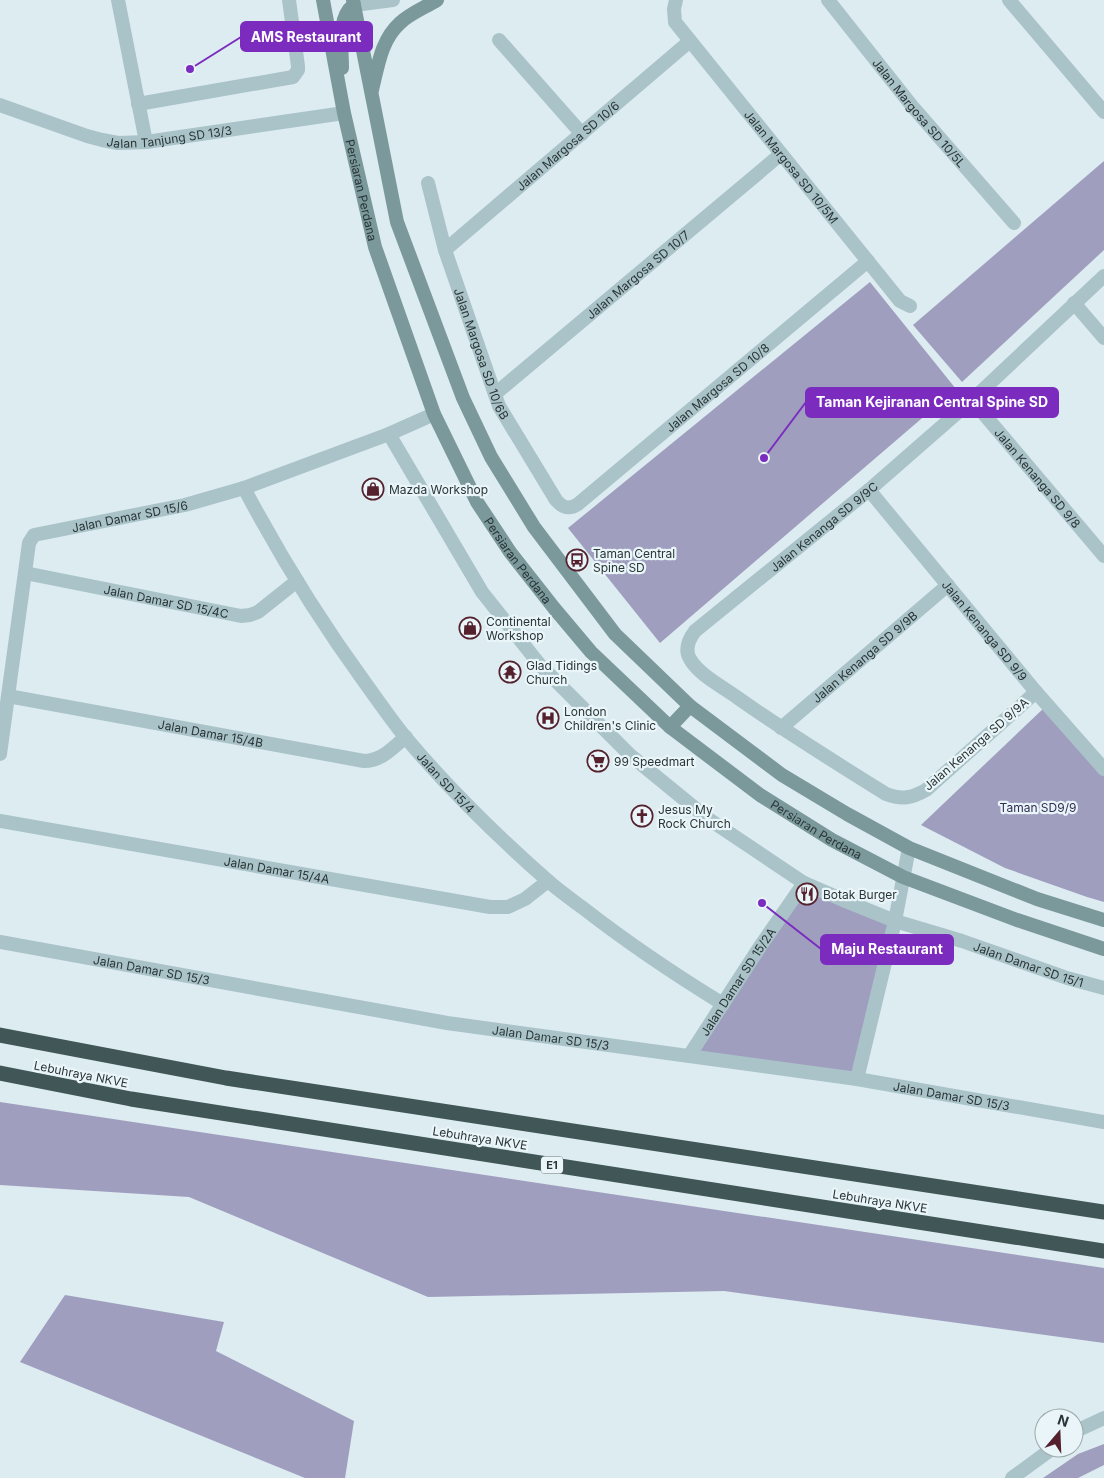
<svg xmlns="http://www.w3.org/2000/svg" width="1104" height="1478" viewBox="0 0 1104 1478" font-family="Inter,sans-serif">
	<rect width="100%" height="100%" fill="#ddecf0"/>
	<g fill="#9f9ebf">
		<path d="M1104 161V250L962 382 913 325Z"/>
		<path d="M870 282 956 389 660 643 568 528Z"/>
		<path d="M1045 707 1104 776V902L1087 897 1005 868 921 825Z"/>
		<path d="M805 890 888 923 855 1072 698 1053Z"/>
		<path d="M0 1102 1104 1268V1343L724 1291 428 1297 189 1197 0 1185Z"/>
		<path d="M65 1295 224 1322 216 1351 354 1421 345 1478H305L20 1362Z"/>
		<path d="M1104 1444V1465L1078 1478H1043L1078 1454Z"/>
	</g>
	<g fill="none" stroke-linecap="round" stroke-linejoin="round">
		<g stroke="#aac3c8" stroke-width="14">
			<path d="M118 0 146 142"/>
			<path id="s1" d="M676 0 674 9 675 22 900 301 910 306"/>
			<path id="s2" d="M828 0 912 106 1014 223"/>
			<path d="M1009 0 1104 112"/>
			<path d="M499 40 582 134"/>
			<path d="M138 104 293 77 298 70V66L289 0"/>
			<path id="s3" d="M0 105 87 136 102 140 118 143 146 142 344 113"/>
			<path id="s4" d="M428 183 445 250 499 406 556 500C563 508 569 510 578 504L868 261"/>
			<path id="s5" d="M445 250 690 41"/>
			<path d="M1074 303 1104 338"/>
			<path id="s6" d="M495 394 781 154"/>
			<path id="s7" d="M972 400 1104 556"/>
			<path id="s8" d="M389 434 482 592 540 665 630 755 707 818 804 883 848 902 895 921 962 941 1067 978 1104 988"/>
			<path id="s9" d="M244 488C280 556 320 621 366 684 379 702 392 721 406 738 449 789 497 836 547 880 558 890 571 899 583 908 628 943 674 974 723 1004"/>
			<path id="s10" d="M869 490 1036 692 1104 769"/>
			<path id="s11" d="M25 573 241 616 250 615 258 612 297 581"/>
			<path id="s12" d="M1036 692 926 790C912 798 902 800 886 794 836 763 786 732 738 698 723 687 699 675 690 659 684 649 689 639 695 631L869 490 972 400 1104 276"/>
			<path id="s13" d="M8 696 364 761C382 761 392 748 406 737"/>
			<path id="s14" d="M781 728 948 585"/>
			<path id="s15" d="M0 754 29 543 34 535 185 505 244 488 389 434 434 414"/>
			<path id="s16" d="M0 821 490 907H508L525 899 548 881"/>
			<path id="s17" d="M0 942 447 1023 857 1079 1104 1122"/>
			<path id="s18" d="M689 1056 759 948 804 883"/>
			<path d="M857 1079 895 921 909 848"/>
		</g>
		<g stroke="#aac3c8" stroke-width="14">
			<path d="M354 5 393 0"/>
			<path d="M1074 1432 1104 1418"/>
			<path d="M1012 1478 1053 1448"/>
		</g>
		<g stroke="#7b999b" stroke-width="14">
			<path id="s19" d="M323 0 344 113 375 247 434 414 477 502 510 552 554 608 591 652 670 727 760 795 832 840 903 877 1017 920 1104 949"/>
			<path d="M353 0 397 222 463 398 491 457 534 527 615 634 690 706 782 775 847 814 909 848 1037 899 1104 920"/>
			<path d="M342 68C342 49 337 16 354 5"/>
			<path d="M372 90C378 66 381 40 400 23 409 14 426 7 437 0"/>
			<path d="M670 727 690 706"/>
		</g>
		<g stroke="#415656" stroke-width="15">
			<path d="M0 1035 226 1078 1104 1212"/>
			<path d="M0 1073 131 1099 1104 1251"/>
		</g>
	</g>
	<defs>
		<g id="shop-ring" transform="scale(1.125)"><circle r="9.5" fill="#e9f5f8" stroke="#54212d" stroke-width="1.5"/><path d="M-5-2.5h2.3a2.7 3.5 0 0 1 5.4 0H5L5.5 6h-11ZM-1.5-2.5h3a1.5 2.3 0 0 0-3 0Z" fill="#54212d"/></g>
		<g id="bus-ring" transform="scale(1.125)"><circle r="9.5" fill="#e9f5f8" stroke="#54212d" stroke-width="1.5"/><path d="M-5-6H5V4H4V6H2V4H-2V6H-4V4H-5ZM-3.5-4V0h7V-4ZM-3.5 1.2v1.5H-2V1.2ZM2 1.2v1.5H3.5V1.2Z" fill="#54212d"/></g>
		<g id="temple-ring" transform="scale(1.125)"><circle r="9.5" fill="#e9f5f8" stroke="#54212d" stroke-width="1.5"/><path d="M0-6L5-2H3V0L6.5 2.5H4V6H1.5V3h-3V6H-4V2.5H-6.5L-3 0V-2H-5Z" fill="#54212d"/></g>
		<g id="hospital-ring" transform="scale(1.125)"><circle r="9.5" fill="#e9f5f8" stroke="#54212d" stroke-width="1.5"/><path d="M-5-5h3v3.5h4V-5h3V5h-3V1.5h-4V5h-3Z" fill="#54212d"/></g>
		<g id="supermarket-ring" transform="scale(1.125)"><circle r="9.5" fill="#e9f5f8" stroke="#54212d" stroke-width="1.5"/><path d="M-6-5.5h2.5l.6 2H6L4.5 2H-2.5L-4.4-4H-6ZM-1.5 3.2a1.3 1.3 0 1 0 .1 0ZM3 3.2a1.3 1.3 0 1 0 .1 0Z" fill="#54212d"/></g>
		<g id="church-ring" transform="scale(1.125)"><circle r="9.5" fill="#e9f5f8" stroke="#54212d" stroke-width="1.5"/><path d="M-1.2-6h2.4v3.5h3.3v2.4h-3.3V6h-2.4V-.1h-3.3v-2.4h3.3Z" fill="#54212d"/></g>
		<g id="restaurant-ring" transform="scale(1.125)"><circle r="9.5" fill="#e9f5f8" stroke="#54212d" stroke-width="1.5"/><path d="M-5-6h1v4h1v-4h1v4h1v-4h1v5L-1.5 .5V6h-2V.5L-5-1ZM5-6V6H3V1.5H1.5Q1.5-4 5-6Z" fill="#54212d"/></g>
	</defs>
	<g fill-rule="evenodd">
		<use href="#shop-ring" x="373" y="489"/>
		<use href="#bus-ring" x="577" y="560"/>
		<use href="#shop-ring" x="470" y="628"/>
		<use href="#temple-ring" x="510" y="672"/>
		<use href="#hospital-ring" x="548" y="718"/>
		<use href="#supermarket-ring" x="598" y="761"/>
		<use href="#church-ring" x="642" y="816"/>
		<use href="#restaurant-ring" x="807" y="894"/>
	</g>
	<g text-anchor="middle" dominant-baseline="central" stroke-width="4.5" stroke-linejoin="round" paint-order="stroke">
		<rect fill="#e9f5f8" stroke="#636f70" stroke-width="1" x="541" y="1156.5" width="22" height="17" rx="4"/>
		<g font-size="11" font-weight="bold" fill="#293536">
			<text x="552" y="1165">E1</text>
		</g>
		<g font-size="12" fill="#293536" stroke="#e9f5f8">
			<text stroke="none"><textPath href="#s2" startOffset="145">Jalan Margosa SD 10/5L</textPath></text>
			<text stroke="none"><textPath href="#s3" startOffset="176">Jalan Tanjung SD 13/3</textPath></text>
			<text stroke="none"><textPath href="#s5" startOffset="161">Jalan Margosa SD 10/6</textPath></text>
			<text stroke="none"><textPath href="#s1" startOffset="208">Jalan Margosa SD 10/5M</textPath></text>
			<text stroke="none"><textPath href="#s19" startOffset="194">Persiaran Perdana</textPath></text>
			<text stroke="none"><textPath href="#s6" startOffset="186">Jalan Margosa SD 10/7</textPath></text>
			<text stroke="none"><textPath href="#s4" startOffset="179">Jalan Margosa SD 10/6B</textPath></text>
			<text stroke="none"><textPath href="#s4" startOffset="551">Jalan Margosa SD 10/8</textPath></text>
			<text stroke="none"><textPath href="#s7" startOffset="102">Jalan Kenanga SD 9/8</textPath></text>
			<text stroke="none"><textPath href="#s15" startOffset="320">Jalan Damar SD 15/6</textPath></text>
			<text stroke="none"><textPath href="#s12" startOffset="624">Jalan Kenanga SD 9/9C</textPath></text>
			<text stroke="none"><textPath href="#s19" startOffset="599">Persiaran Perdana</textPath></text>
			<text stroke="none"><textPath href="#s11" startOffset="144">Jalan Damar SD 15/4C</textPath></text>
			<text stroke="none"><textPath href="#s10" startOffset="182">Jalan Kenanga SD 9/9</textPath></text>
			<text stroke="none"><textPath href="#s14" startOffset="110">Jalan Kenanga SD 9/9B</textPath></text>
			<text stroke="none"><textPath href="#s13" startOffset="206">Jalan Damar 15/4B</textPath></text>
			<text transform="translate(976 744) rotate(-41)">Jalan Kenanga SD 9/9A</text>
			<text stroke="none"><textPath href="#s9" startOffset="358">Jalan SD 15/4</textPath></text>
			<text stroke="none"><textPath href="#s19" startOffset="1004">Persiaran Perdana</textPath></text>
			<text stroke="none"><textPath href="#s16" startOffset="281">Jalan Damar 15/4A</textPath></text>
			<text stroke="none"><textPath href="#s8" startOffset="859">Jalan Damar SD 15/1</textPath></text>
			<text stroke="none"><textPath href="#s17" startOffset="154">Jalan Damar SD 15/3</textPath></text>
			<text stroke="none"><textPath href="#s18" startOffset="89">Jalan Damar SD 15/2A</textPath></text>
			<text stroke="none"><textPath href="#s17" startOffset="559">Jalan Damar SD 15/3</textPath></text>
			<text transform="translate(81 1074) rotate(11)">Lebuhraya NKVE</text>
			<text stroke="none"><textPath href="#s17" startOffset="964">Jalan Damar SD 15/3</textPath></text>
			<text transform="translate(480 1138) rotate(9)">Lebuhraya NKVE</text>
			<text transform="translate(880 1201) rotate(9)">Lebuhraya NKVE</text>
		</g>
		<g font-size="12" fill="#293536" stroke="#e9f5f8" text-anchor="start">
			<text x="389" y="489">Mazda Workshop</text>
			<text x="593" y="553">Taman Central<tspan x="593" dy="14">Spine SD</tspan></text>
			<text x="486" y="621">Continental<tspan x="486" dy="14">Workshop</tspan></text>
			<text x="526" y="665">Glad Tidings<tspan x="526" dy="14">Church</tspan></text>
			<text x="564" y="711">London<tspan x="564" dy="14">Children's Clinic</tspan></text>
			<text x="614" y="761">99 Speedmart</text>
			<text x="658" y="809">Jesus My<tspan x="658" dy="14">Rock Church</tspan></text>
			<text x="823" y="894">Botak Burger</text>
		</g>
		<g font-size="12" fill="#312e52" stroke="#e9f5f8">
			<text x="1038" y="807">Taman SD9/9</text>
		</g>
	</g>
	<path fill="none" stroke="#7b2cbf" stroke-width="2" d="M190 69L241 37M764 458L806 402M762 903L821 949"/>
	<g fill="#7b2cbf" stroke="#e9f5f8" stroke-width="2">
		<circle cx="190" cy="69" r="5"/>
		<circle cx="764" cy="458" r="5"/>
		<circle cx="762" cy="903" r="5"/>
	</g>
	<g fill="#7b2cbf" stroke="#7b2cbf" stroke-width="2">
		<rect x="241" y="22" width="131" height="29" rx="5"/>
		<rect x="806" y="388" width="252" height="29" rx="5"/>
		<rect x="821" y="935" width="132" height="29" rx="5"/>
	</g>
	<g font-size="14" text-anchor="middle" font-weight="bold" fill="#fff">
		<text x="306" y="42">AMS Restaurant</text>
		<text x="932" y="407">Taman Kejiranan Central Spine SD</text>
		<text x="887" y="954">Maju Restaurant</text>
	</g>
	<g transform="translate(1059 1433) rotate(19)"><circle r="24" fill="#e9f5f8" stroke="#9ca8aa"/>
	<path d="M0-4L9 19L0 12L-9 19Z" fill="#54212d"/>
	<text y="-8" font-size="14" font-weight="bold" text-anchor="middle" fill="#293536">N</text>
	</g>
</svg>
